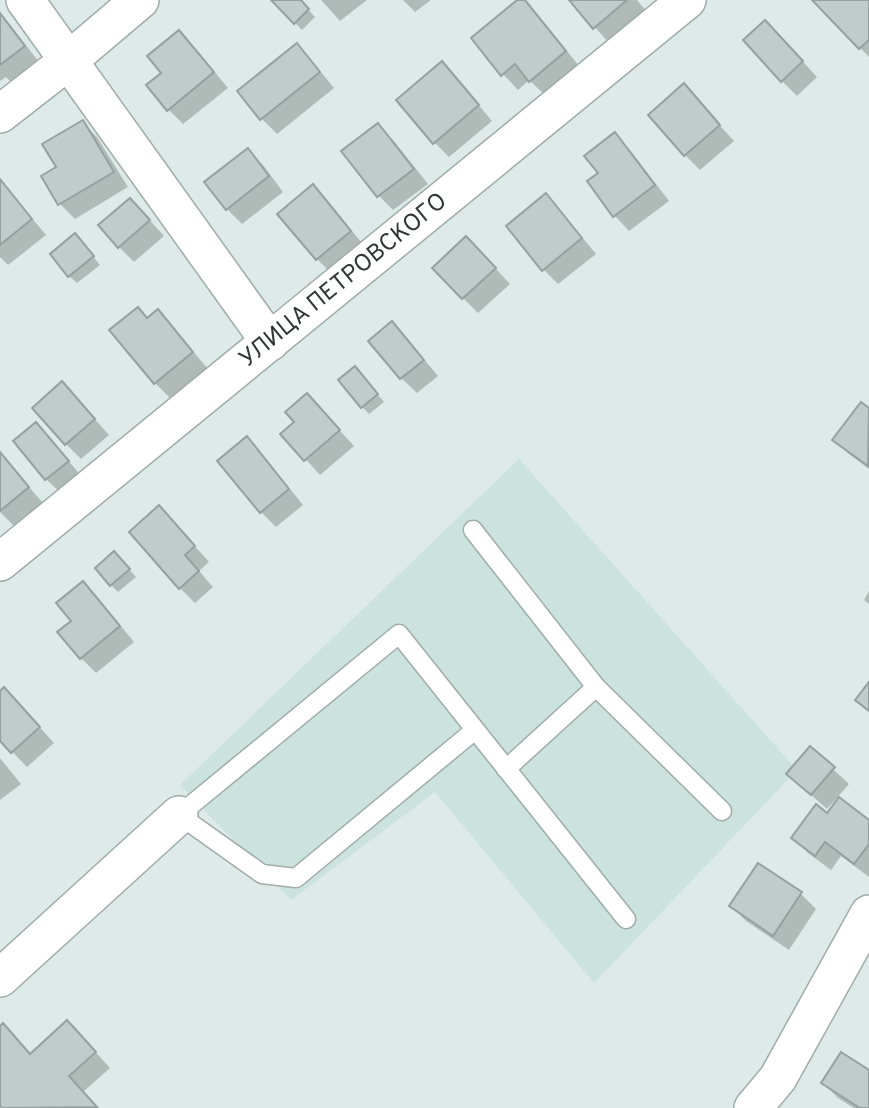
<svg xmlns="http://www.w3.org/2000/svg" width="869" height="1108" viewBox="0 0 869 1108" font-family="Overpass,sans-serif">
	<rect width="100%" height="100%" fill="#ddeae7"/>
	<path fill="#cce3dd" d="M519 459 797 770 594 983 435 792 291 900 180 785Z"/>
	<g fill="#0003">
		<path d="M273 0H299L315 17 302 30Z"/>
		<path d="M321 0H367L340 21Z"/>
		<path d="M403 0H431L415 12Z"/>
		<path d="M520 0H523L537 14 580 67 545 95 529 80 518 90 503 74Z"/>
		<path d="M571 0H637L646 11 609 43Z"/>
		<path d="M814 0H869V57Z"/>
		<path d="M0 12 39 62 12 83 6 77 0 81Z"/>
		<path d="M179 32 194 47 228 88 183 124 168 109 164 74Z"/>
		<path d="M780 37 817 77 797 96 782 81Z"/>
		<path d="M297 46 312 61 334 88 277 134 262 119Z"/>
		<path d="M457 79 492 121 449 157 434 142Z"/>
		<path d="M684 86 734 141 700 170 685 155Z"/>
		<path d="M82 122 97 137 128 187 75 219 60 204 43 177 59 167Z"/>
		<path d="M378 125 393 140 428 184 393 210 378 195Z"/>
		<path d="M615 135 630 150 669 201 629 231 614 215 600 173Z"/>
		<path d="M247 150 263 165 283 192 242 224 227 209Z"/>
		<path d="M0 180 46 235 8 265 0 257Z"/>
		<path d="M312 186 328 201 365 247 332 274 317 259 279 214Z"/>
		<path d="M545 196 560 211 596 254 558 284 543 269Z"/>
		<path d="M145 215 164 236 134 262 119 247Z"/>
		<path d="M82 243 100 265 77 283 69 276Z"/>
		<path d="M481 253 510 284 478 313 463 298Z"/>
		<path d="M158 312 173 327 207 368 170 398 155 383 148 320Z"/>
		<path d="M392 324 407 339 438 376 417 393 401 378 371 341Z"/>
		<path d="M362 376 384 402 369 414 362 407Z"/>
		<path d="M307 395 354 446 320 475 283 434 296 422Z"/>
		<path d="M77 399 109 435 81 459 66 444Z"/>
		<path d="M861 404 869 410V469L849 454 834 439Z"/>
		<path d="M36 425 51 440 82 477 62 494 46 479Z"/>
		<path d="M247 439 262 454 303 505 276 527 261 512Z"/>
		<path d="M0 454 43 503 15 527 0 512Z"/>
		<path d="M174 523 209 562 199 571 213 587 195 603 180 588Z"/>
		<path d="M121 560 136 577 118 592 111 585Z"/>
		<path d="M83 583 98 598 134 642 96 673 81 658 73 621Z"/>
		<path d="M869 591V604L864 600Z"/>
		<path d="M0 693 19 704 54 743 27 767 0 739Z"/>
		<path d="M810 748 849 784 827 809 788 774Z"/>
		<path d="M0 758 21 784 0 800Z"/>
		<path d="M828 815 869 822V877L841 856 831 870 808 853 793 838Z"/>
		<path d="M759 865 801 894 816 909 789 950 746 921 731 906Z"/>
		<path d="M0 1028 31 1055 82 1037 110 1068 83 1092 97 1108H5L0 1103Z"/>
		<path d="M869 1072V1108H854L838 1098 823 1083Z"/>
	</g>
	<g fill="#bfccc9" stroke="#94a19e" stroke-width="2">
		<path d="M271 0H301L309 9 294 24Z"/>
		<path d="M517 0H525L566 51 529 82 515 64 501 76 471 38Z"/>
		<path d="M569 0H627L593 29Z"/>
		<path d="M812 0H869V40L859 49Z"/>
		<path d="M0 13 25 46 0 65Z"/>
		<path d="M765 20 803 61 781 82 743 40Z"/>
		<path d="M179 30 214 72 167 111 146 85 161 73 147 56Z"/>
		<path d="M297 43 320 72 260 120 237 91Z"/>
		<path d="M442 61 479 105 433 144 396 100Z"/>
		<path d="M684 83 720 125 684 156 648 115Z"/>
		<path d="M83 120 114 172 58 205 41 176 56 167 42 144Z"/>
		<path d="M378 123 414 169 377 197 341 151Z"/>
		<path d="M615 132 655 185 613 217 587 181 598 173 584 156Z"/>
		<path d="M248 148 269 176 226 210 204 182Z"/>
		<path d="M0 179 32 219 0 245Z"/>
		<path d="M313 184 351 231 316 260 277 214Z"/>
		<path d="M546 193 582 238 542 271 506 226Z"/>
		<path d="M130 198 150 220 118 248 98 225Z"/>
		<path d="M75 233 94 256 68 277 50 254Z"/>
		<path d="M466 236 496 268 462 299 432 268Z"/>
		<path d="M138 307 147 318 158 309 193 352 154 384 109 330Z"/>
		<path d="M392 321 424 360 400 379 368 341Z"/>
		<path d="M355 366 378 394 361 408 338 380Z"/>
		<path d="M62 381 95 419 65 445 32 408Z"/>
		<path d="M307 393 340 430 304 461 280 434 294 422 285 412Z"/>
		<path d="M861 402 869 408 868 466 832 440Z"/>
		<path d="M36 422 69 461 45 480 13 441Z"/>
		<path d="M247 436 289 489 260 513 217 461Z"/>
		<path d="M0 452 29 487 0 511Z"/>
		<path d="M159 505 195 546 185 555 199 571 179 589 129 532Z"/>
		<path d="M114 551 130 569 110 586 95 568Z"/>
		<path d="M83 581 120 626 80 659 57 632 71 621 56 603Z"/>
		<path d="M869 682V711L855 700Z"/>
		<path d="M4 687 40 727 11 753 0 741V691Z"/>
		<path d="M810 746 835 767 811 795 786 774Z"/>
		<path d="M839 797 869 820V844L854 864 825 842 815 856 791 838 816 804 827 813Z"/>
		<path d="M758 863 802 892 773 936 729 906Z"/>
		<path d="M67 1020 96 1052 69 1076 97 1107 2 1108 0 1105V1026L3 1023 30 1054Z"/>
		<path d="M841 1052 869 1070V1108H857L858 1107 821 1083Z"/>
	</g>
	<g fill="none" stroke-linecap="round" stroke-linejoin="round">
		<g stroke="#9faca8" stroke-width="21">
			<g id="service">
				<path d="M473 530 596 687 506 769"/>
				<path d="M596 687 722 811"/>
				<path d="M475 730 296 878 262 874 179 815 399 634C474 729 550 824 626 919"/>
			</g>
		</g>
		<g stroke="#9faca8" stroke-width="40">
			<g id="minor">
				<path d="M25 0 270 342"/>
				<path d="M0 114 68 61 140 0"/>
				<path id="s1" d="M0 562 687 0"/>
				<path d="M0 978 179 815"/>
				<path d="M753 1108 778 1078 869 914"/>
			</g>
		</g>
		<use href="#service" stroke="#fff" stroke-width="18"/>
		<use href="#minor" stroke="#fff" stroke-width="37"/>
	</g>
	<g text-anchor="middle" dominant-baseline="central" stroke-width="5" stroke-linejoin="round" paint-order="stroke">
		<g font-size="24" fill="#323736" stroke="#fff">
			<text stroke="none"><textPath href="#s1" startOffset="444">УЛИЦА ПЕТРОВСКОГО</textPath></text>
		</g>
	</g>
</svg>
